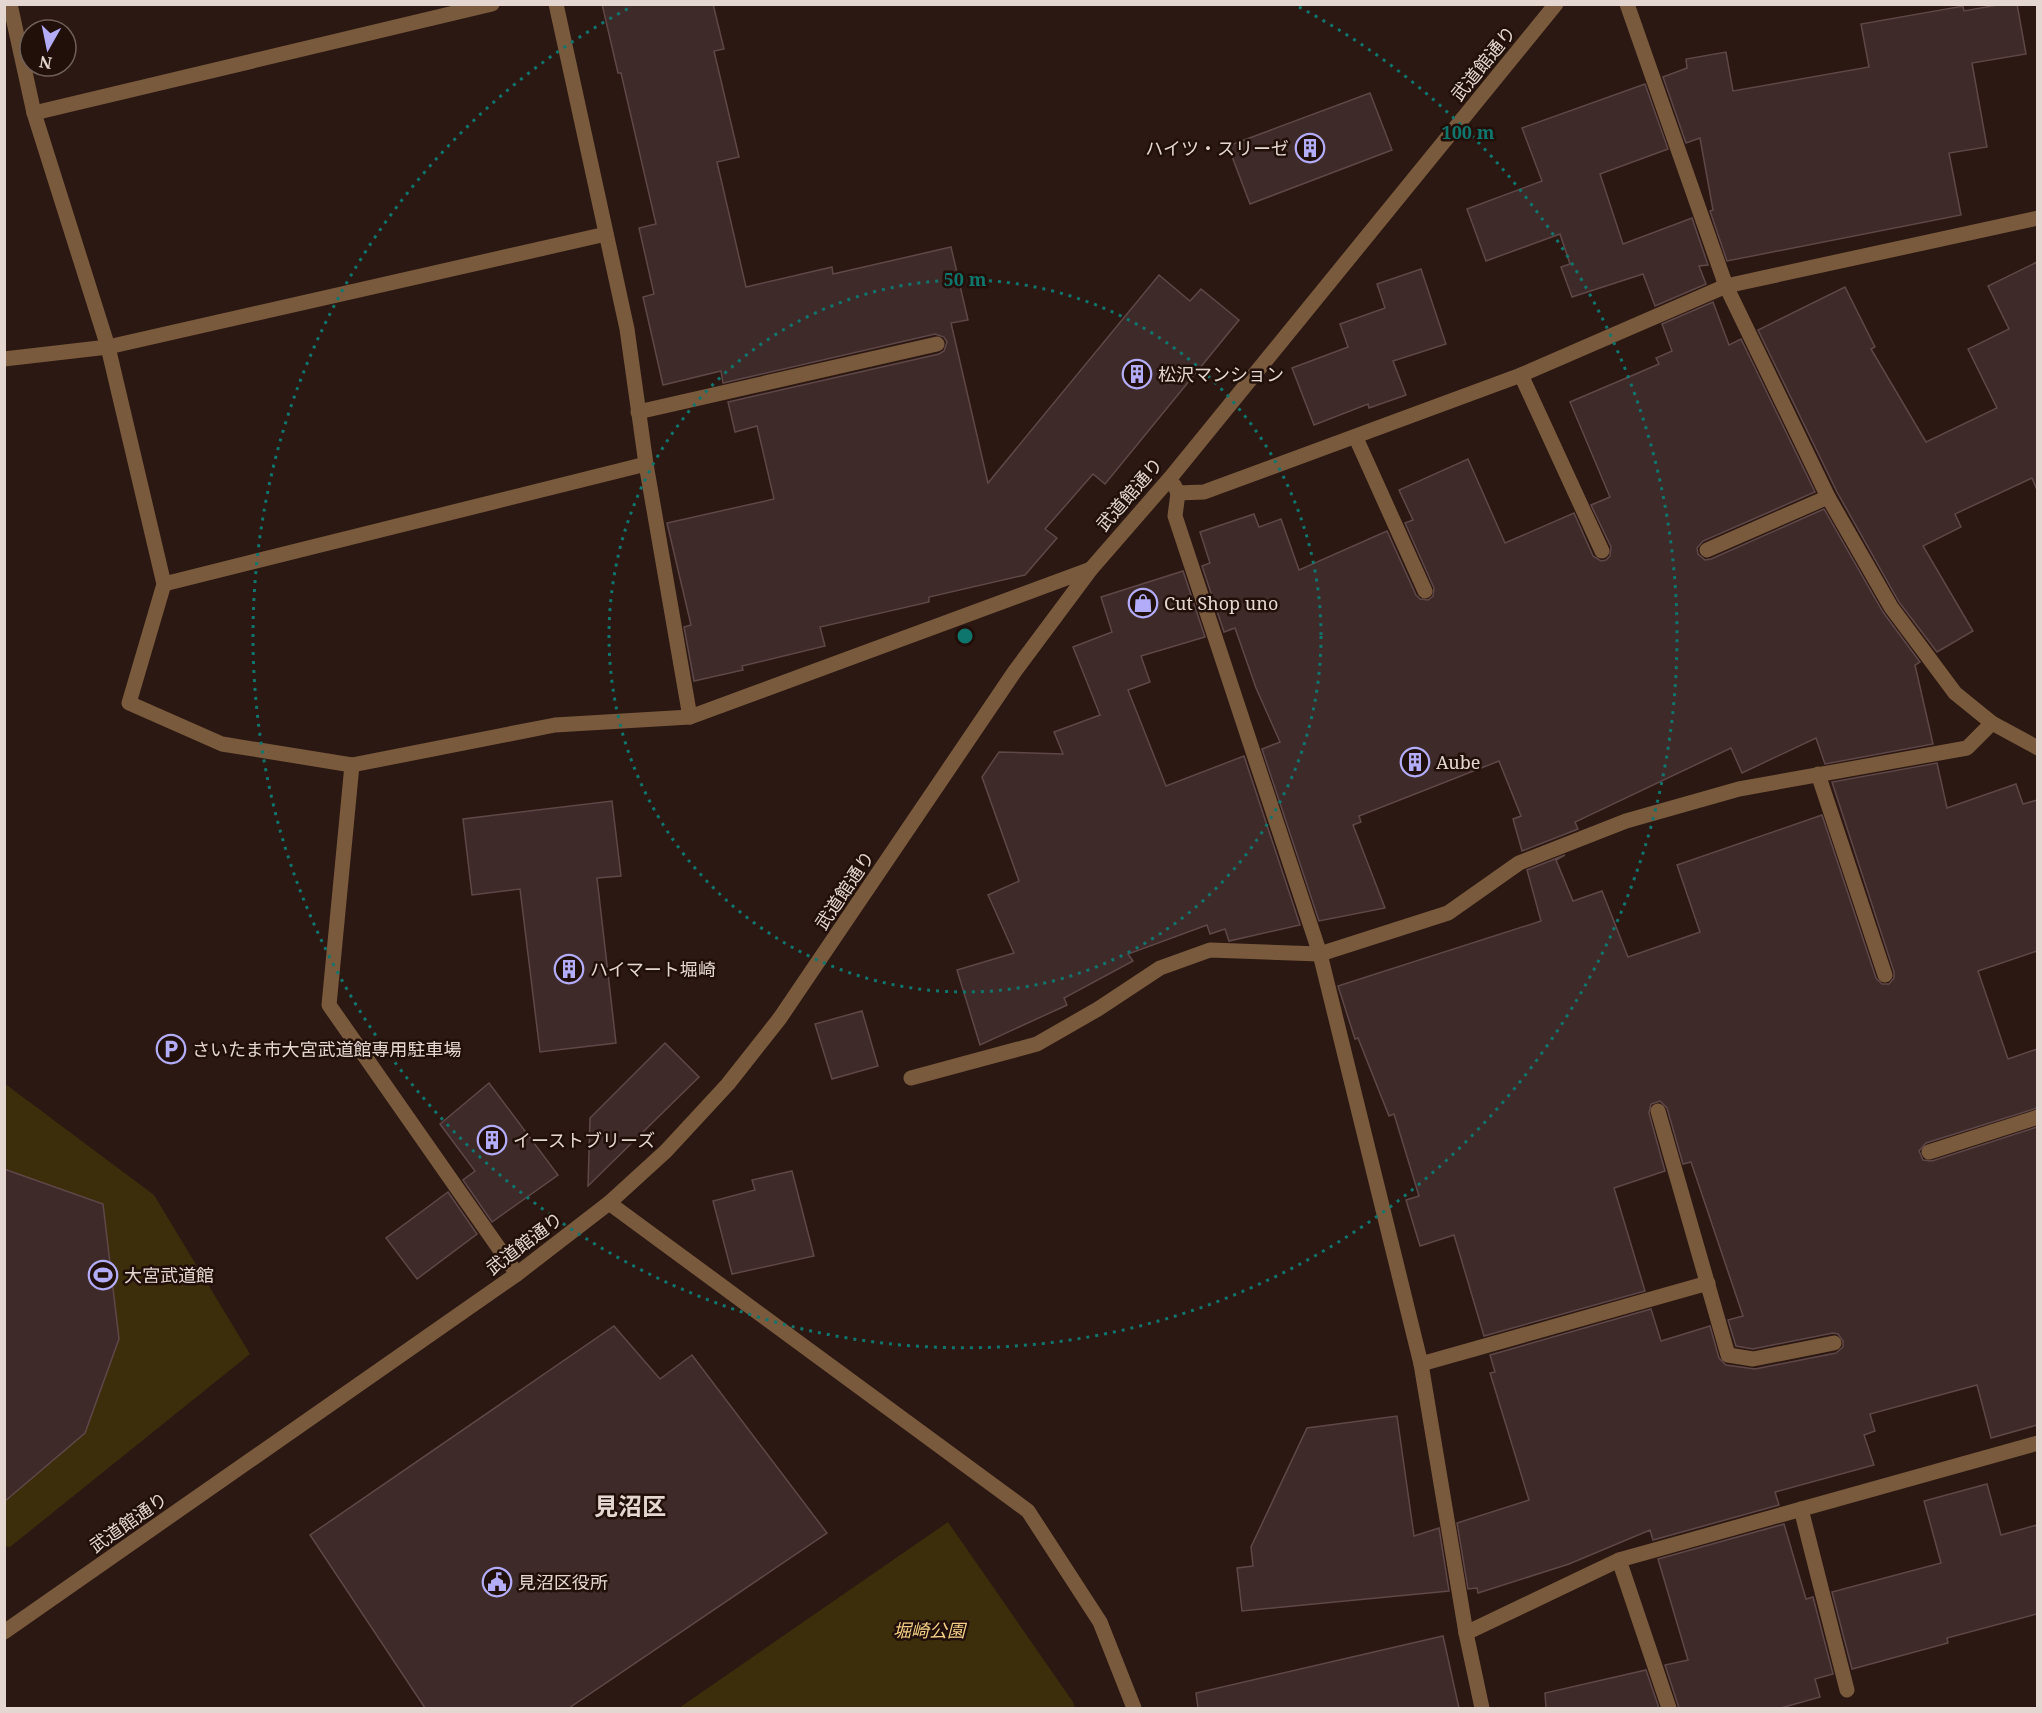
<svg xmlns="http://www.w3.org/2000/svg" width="2042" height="1713" viewBox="0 0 2042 1713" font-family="'Noto Serif','Noto Sans JP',serif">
	<rect width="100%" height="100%" fill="#2b1812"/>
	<g fill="#3c2d0b">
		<path d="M4 1083 154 1195 250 1354 10 1547 4 1546Z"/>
		<path d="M948 1522 1073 1702 1075 1708H679Z"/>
	</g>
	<g fill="#3f2a2a" stroke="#5f4748" stroke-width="1.5">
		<path d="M602 4H713L724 49 714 51 739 157 717 162 746 287 832 267 833 274 951 247 968 320 951 323 988 483 1159 275 1190 301 1201 289 1239 320 1105 484 1093 474 1045 529 1057 538 1025 575 929 597V602L820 627 825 646 742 666 743 670 694 681 684 627 691 625 667 523 774 499 757 426 735 432 728 402 939 354 944 351 947 342 944 337 935 334 723 383 721 371 663 385 643 297 654 294 639 228 656 224 621 73H618Z"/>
		<path d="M2003 4H2017L2026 54 1972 63 1987 147 1949 153 1961 215 1727 261 1710 211 1713 210 1700 138 1686 143 1663 77 1687 68 1686 59 1726 52 1733 91 1869 67 1861 24 1963 6 1964 11Z"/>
		<path d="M1645 84 1668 149 1600 174 1623 244 1692 218 1708 265 1699 266 1706 284 1655 306 1643 274 1572 297 1561 267 1570 264 1560 234 1486 261 1467 209 1542 181 1522 128Z"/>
		<path d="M1370 93 1392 150 1250 204 1228 146Z"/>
		<path d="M2037 262V490L2032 478 1955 514 1961 527 1923 546 1973 631 1937 652 1899 602 1837 492 1758 330 1845 287 1875 347 1871 349 1926 442 1997 408 1968 349 2009 329 1988 286Z"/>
		<path d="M1421 269 1446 344 1393 361 1406 395 1369 408 1368 404 1314 425 1292 368 1348 347 1340 324 1385 308 1377 284Z"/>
		<path d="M1713 302 1729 345 1741 339 1815 492 1703 541 1697 548 1698 554 1705 560 1711 559 1824 509 1883 612 1920 662 1915 665 1933 744 1825 764 1816 738 1742 773 1731 748 1575 822 1578 829 1522 851 1513 819 1521 816 1499 761 1359 816 1361 822 1353 825 1385 908 1319 921 1262 749 1280 742 1256 688 1235 628 1224 632 1202 566 1210 563 1200 532 1254 514 1259 527 1281 519 1299 570 1387 531 1416 595 1420 599 1428 600 1433 596 1434 588 1405 523 1413 520 1399 490 1468 459 1505 543 1574 513 1593 556 1601 561 1606 560 1610 556 1611 547 1591 505 1610 497 1570 402 1659 364 1656 358 1672 351 1662 324Z"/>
		<path d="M1183 571 1205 637 1141 656 1150 682 1128 690 1166 786 1244 756 1300 925 1229 941 1225 929 1210 934 1207 925 1128 954 1133 961 1064 998 1067 1005 980 1045 957 970 1014 953 988 895 1019 881 982 777 999 752 1063 754 1054 732 1100 715 1073 647 1112 632 1101 597Z"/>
		<path d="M1937 763 1947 808 2016 784 2023 804 2037 800V951L1978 971 2008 1059 2037 1049V1108L1926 1143 1919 1151 1923 1160 1932 1161 2037 1127V1425L1991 1438 1977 1385 1870 1414 1875 1431 1864 1435 1874 1465 1775 1492 1779 1505 1653 1540 1650 1530 1569 1564 1478 1593 1477 1588 1468 1589 1457 1523 1529 1500 1490 1373 1495 1372 1490 1355 1651 1309 1661 1341 1710 1326 1719 1358 1726 1365 1755 1369 1836 1353 1843 1347V1341L1838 1334 1833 1333 1753 1349 1736 1346 1728 1320 1743 1316 1691 1162 1683 1164 1667 1108 1660 1101 1651 1104 1649 1113 1665 1171 1614 1188 1645 1291 1484 1336 1454 1235 1420 1246 1406 1200 1419 1196 1394 1114 1389 1116 1358 1038 1355 1039 1338 986 1541 921 1527 870 1565 855 1556 860 1573 901 1602 891 1628 957 1700 932 1677 865 1822 815 1876 978 1882 984H1889L1894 978V972L1832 782Z"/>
		<path d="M612 801 621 876 597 878 616 1043 540 1052 520 889 472 895 463 819Z"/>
		<path d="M862 1011 878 1066 832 1079 815 1024Z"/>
		<path d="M665 1043 699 1077 588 1186 590 1118Z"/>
		<path d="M489 1083 558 1175 492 1222 463 1180 475 1171 440 1124Z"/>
		<path d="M4 1169 103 1204 119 1339 85 1433 4 1502Z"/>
		<path d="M792 1171 814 1256 732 1274 713 1201 755 1190 752 1180Z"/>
		<path d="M448 1192 477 1234 417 1279 386 1238Z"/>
		<path d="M614 1326 660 1379 692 1355 827 1533 569 1708H425L310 1535Z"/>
		<path d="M1397 1416 1414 1536 1439 1528 1449 1591 1242 1611 1237 1568 1253 1566 1251 1547 1307 1428Z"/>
		<path d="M1987 1484 2001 1535 2037 1525V1614L1947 1638 1948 1643 1852 1669 1832 1592 1941 1563 1924 1501Z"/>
		<path d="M1784 1524 1806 1599 1813 1597 1833 1674 1815 1679 1820 1697 1781 1708H1679L1665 1665 1688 1660 1658 1559Z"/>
		<path d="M1443 1636 1459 1708H1198L1196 1693Z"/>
		<path d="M1646 1670 1659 1708H1546L1545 1693Z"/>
	</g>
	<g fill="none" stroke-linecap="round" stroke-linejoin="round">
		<g stroke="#7a5a3d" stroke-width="15">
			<path d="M638 412 937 344"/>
			<path d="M1801 1509 1847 1690"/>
			<path d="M1619 1560 1669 1708"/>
		</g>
		<g stroke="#7a5a3d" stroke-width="15">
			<path d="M10 4 34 113 108 347 164 584 129 703 222 744 352 765 555 725 690 717 1091 569"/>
			<path d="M556 4 627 329 646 464 690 717"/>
			<path d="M1627 4 1726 286 1828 497 1891 607 1955 693 1992 723 2038 748"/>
			<path d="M34 113 492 4"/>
			<path d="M4 359 108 347 606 234"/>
			<path d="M1521 375 1602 551"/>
			<path d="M1356 438 1425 591"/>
			<path d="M1174 485 1178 493 1204 492 1521 375 1726 286 2038 218"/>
			<path d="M1178 493 1175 516 1320 954 1421 1364 1466 1633 1482 1708"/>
			<path d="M1707 550 1828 497"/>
			<path d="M164 584 646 464"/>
			<path d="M352 765 329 1005 517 1274"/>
			<path d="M1818 774 1885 975"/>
			<path d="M911 1078 1037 1044 1098 1009 1160 968 1210 950 1320 954 1448 913 1519 863 1626 821 1739 789 1967 748 1992 723"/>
			<path d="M1658 1111 1728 1355 1753 1359 1834 1343"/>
			<path d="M1929 1152 2038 1117"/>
			<path d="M609 1203 1028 1511 1100 1622 1134 1708"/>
			<path d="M1421 1364 1708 1283"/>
			<path d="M1466 1633 1619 1560 2038 1443"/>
		</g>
		<path stroke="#7a5a3d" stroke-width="15" d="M4 1632 517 1274 609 1203 666 1151 728 1084 780 1018 1015 671 1091 569 1171 477 1556 4"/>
	</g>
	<g fill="none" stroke="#0f766e" stroke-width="3" stroke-dasharray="3 6">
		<circle cx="965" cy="636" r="356"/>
		<path d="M1299 7A712 712 0 1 1 631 7"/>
	</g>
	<defs>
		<g id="building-ring" transform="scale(1.5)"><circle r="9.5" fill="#210f09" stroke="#b3adf9" stroke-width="1.5"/><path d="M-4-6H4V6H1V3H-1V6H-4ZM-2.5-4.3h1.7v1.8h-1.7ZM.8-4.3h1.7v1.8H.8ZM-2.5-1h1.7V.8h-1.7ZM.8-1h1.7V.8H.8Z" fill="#b3adf9"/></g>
		<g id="shop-ring" transform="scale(1.5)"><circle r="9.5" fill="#210f09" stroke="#b3adf9" stroke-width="1.5"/><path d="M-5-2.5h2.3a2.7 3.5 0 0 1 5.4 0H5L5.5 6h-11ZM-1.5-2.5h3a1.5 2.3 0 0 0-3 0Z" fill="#b3adf9"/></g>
		<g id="parking-ring" transform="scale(1.5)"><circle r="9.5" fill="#210f09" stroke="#b3adf9" stroke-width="1.5"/><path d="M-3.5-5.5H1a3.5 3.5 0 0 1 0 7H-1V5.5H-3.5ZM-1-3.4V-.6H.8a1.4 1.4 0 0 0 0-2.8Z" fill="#b3adf9"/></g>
		<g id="stadium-ring" transform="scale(1.5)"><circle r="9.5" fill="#210f09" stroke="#b3adf9" stroke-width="1.5"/><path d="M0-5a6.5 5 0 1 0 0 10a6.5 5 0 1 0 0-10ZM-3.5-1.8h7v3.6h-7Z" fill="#b3adf9"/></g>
		<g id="civic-ring" transform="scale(1.5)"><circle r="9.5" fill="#210f09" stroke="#b3adf9" stroke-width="1.5"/><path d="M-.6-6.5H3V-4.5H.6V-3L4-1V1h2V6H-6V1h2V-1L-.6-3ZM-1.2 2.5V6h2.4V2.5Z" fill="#b3adf9"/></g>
	</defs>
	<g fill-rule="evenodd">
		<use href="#building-ring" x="1310" y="148"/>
		<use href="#building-ring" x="1137" y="374"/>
		<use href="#shop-ring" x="1143" y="603"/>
		<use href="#building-ring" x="1415" y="762"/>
		<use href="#building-ring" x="569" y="969"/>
		<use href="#parking-ring" x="171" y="1049"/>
		<use href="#building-ring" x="492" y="1140"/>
		<use href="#stadium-ring" x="103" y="1275"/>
		<use href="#civic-ring" x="497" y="1582"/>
	</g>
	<g text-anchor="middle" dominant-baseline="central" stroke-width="5" stroke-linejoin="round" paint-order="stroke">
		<g font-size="18" fill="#e4d7d2" stroke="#210f09">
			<text transform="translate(1483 63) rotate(-51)">武道館通り</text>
			<text transform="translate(1129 494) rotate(-49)">武道館通り</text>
			<text transform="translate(844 890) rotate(-56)">武道館通り</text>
			<text transform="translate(524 1243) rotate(-37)">武道館通り</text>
			<text transform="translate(128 1522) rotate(-35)">武道館通り</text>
		</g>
		<g font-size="18" fill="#e4d7d2" stroke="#210f09" text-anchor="start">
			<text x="1289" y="148" text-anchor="end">ハイツ・スリーゼ</text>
			<text x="1158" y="374">松沢マンション</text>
			<text x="1164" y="603">Cut Shop uno</text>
			<text x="1436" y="762">Aube</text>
			<text x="590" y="969">ハイマート堀崎</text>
			<text x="192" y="1049">さいたま市大宮武道館専用駐車場</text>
			<text x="513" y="1140">イーストブリーズ</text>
			<text x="124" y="1275">大宮武道館</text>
			<text x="518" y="1582">見沼区役所</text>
		</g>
		<g font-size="18" font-style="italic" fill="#f4cf85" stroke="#210f09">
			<text x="929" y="1630">堀崎公園</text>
		</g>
		<g font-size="24" font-weight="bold" fill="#e4d7d2" stroke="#210f09">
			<text x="630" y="1505">見沼区</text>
		</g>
	</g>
	<circle cx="965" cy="636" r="9" fill="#0f766e" stroke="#210f09" stroke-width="3"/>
	<g font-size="18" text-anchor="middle" font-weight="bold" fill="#0f766e" stroke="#210f09" stroke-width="5" stroke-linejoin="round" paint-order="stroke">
		<text x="1468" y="139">100 m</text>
		<text x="965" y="286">50 m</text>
	</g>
	<rect width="2042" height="1713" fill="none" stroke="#e4d7d2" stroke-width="12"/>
	<g transform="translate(48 48) rotate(189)"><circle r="28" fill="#210f09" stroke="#6f5f59" stroke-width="1.5"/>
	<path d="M0-4.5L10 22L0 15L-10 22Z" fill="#b3adf9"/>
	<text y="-9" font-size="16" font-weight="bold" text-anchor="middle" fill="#e4d7d2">N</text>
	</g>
</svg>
